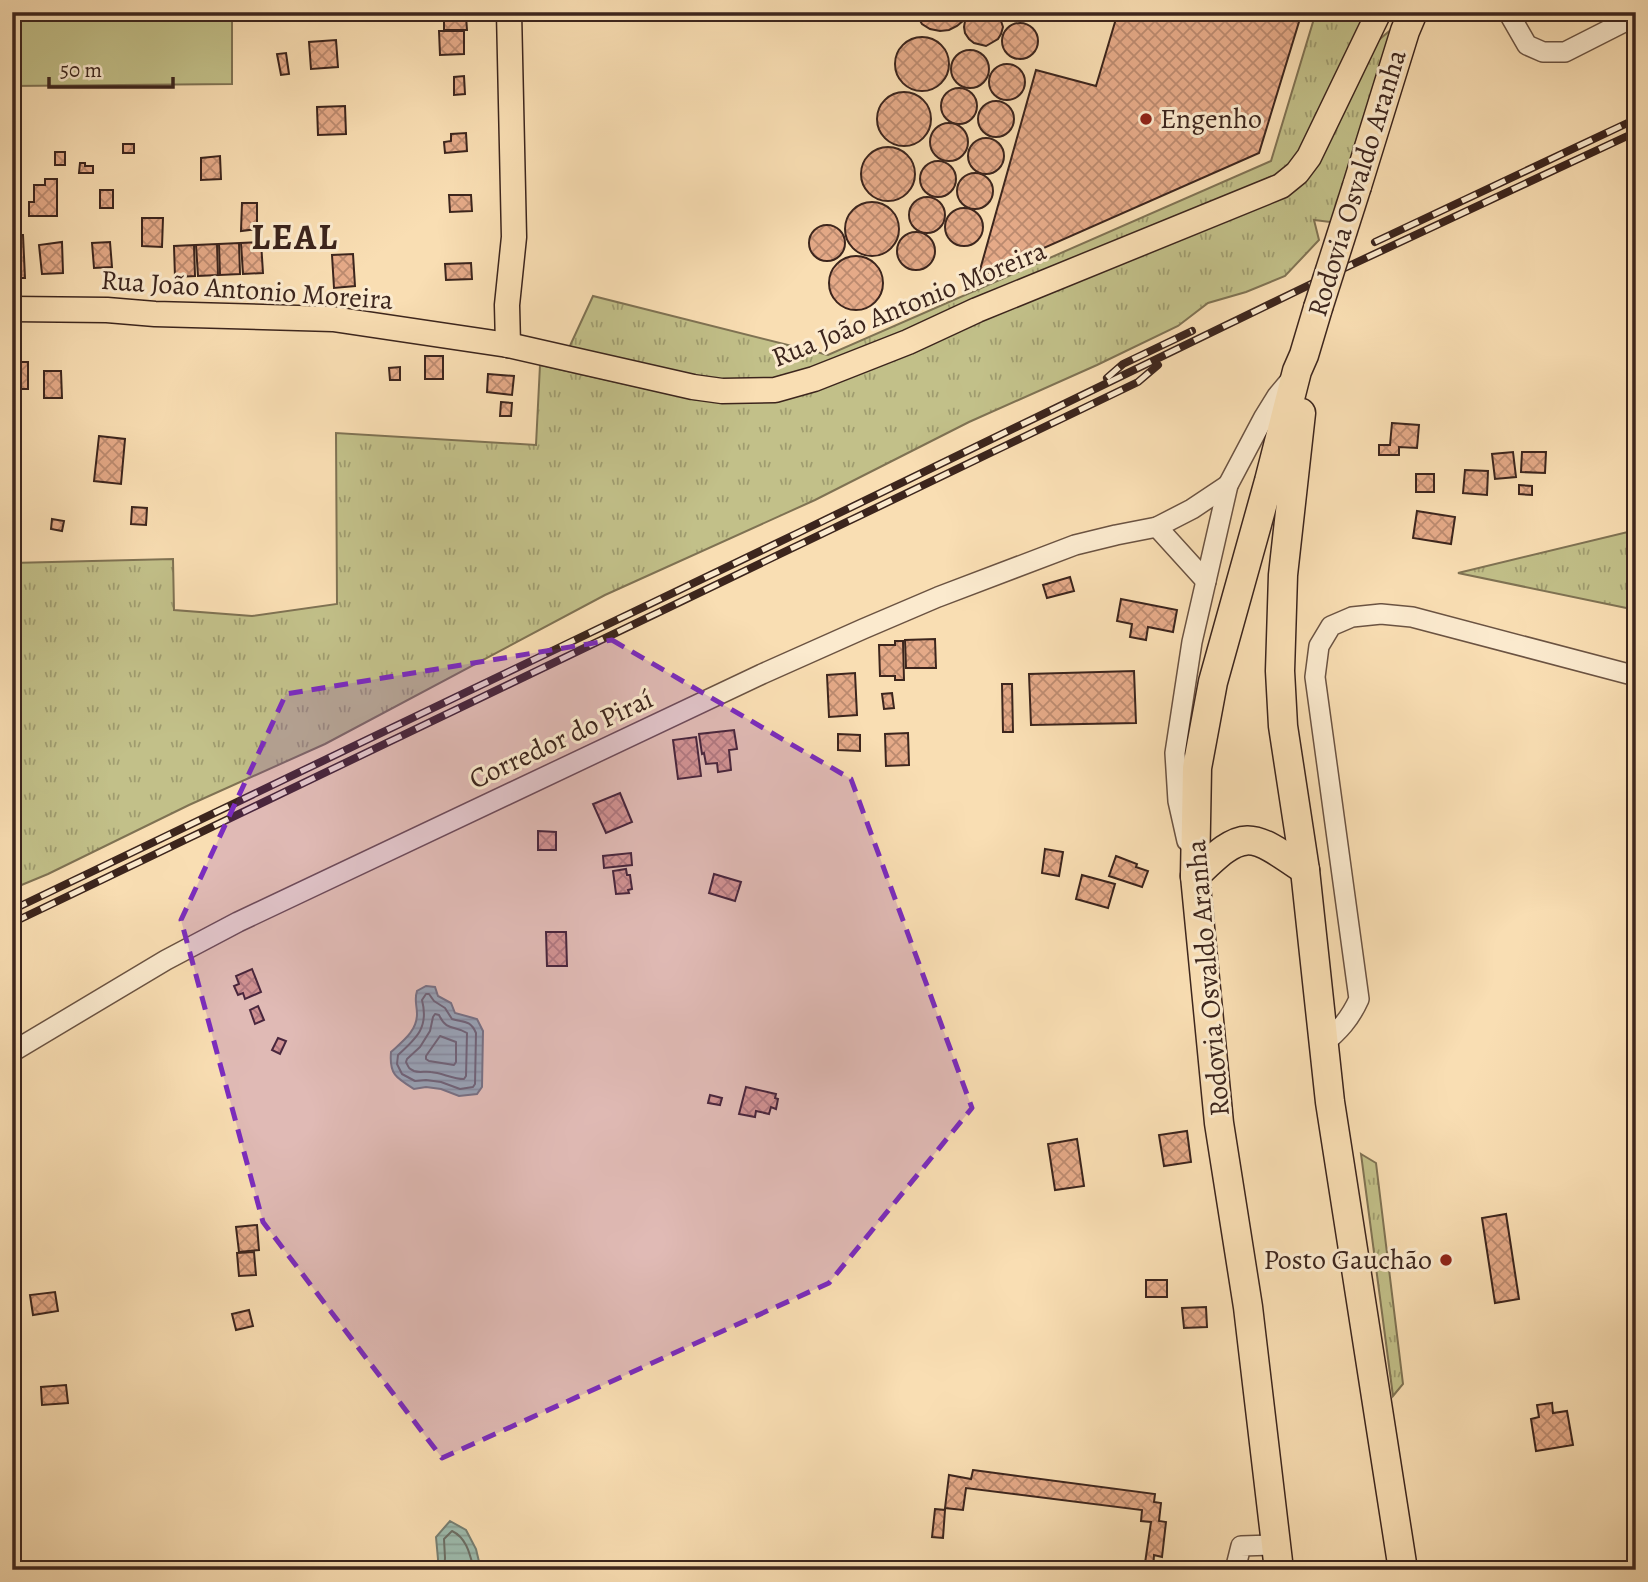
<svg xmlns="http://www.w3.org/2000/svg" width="1648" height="1582" viewBox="0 0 1648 1582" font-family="Alegreya,serif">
	<defs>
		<pattern id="grass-tufts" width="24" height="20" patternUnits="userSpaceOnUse" patternTransform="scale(1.75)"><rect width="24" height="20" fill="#c2c089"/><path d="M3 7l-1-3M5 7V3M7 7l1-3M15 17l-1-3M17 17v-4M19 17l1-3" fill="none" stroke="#9f9c6f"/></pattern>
		<pattern id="water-rules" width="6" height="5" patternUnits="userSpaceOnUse" patternTransform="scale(1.75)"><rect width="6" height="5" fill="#9ebcae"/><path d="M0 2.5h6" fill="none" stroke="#89a195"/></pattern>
		<pattern id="building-cross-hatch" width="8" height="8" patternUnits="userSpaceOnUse" patternTransform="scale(1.75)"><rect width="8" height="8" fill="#e5aa88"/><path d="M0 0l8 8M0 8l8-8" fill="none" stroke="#bb8a6f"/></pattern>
	</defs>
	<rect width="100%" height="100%" fill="#f9deb3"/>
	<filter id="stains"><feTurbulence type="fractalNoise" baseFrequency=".00286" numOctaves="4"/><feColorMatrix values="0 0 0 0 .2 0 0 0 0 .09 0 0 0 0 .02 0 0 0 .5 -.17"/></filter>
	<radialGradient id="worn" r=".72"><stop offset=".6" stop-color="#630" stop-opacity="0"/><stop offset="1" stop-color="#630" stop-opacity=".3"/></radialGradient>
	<g fill="url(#grass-tufts)" stroke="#7f7253" stroke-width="2">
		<path d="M1316 12H1368L1298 156 1282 172 1264 180 862 353 749 387 568 350 593 296 828 355 1271 161Z"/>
		<path d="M1398 24 1338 223 1314 220 1319 240 1285 276 1246 292 1208 303 1178 326 1097 365 969 422 815 500 605 595 325 744 189 805 48 874 12 889V563L173 559 174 610 252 616 337 604 336 433 536 445 540 365 697 400 766 401 1293 186 1375 43Z"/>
		<path d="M1636 530V610L1458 573Z"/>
		<path d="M1361 1154 1376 1163 1403 1384 1393 1396Z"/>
	</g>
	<path fill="#c2c089" stroke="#7f7253" stroke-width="2" d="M12 12H232V84L12 86Z"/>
	<g fill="url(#water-rules)" stroke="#778074" stroke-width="2">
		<path d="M426 986 435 987 438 996 451 1003 455 1013 477 1019 483 1031 482 1087 477 1094 459 1096 441 1089 426 1087 414 1089C396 1078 389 1074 391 1052 403 1041 417 1031 417 1014 417 1005 414 1000 417 991Z"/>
		<path d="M450 1521 466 1530 476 1549 481 1570H437L438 1559 436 1537Z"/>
	</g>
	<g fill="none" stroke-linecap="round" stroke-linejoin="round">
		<g stroke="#6d7066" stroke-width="2">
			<path d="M426 994H429L434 1001 445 1008 452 1019C463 1023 470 1019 476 1033L475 1084 473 1087 460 1089 441 1082 426 1080 415 1081 402 1074 397 1064 398 1055C417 1038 429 1027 422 1000Z"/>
			<path d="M435 1014 439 1015C447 1032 454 1025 467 1033L466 1076 464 1079C453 1079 442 1073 431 1072 425 1071 419 1073 414 1071 408 1068 409 1068 406 1062L407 1059 420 1047 430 1031 433 1017Z"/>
			<path d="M440 1036 456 1042V1062L454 1065 429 1061 426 1059V1056Z"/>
			<path d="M444 1570 445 1558 444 1539 452 1531C467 1538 470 1555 474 1570"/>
		</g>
	</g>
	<g fill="url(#building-cross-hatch)" stroke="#3c251d" stroke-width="2">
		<path d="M915 12H968L964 20 957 26 949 30 940 31 930 29 922 24Z"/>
		<path d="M970 12H996L999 15 1003 27 1001 34 998 39 986 46 974 43 969 39 965 33 964 27 965 21Z"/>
		<path d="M1017 12H1049L1043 19 1031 21 1025 20Z"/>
		<path d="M1118 12H1302L1259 153 978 277 1036 70 1096 86Z"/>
		<path d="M466 16 467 30H444V17Z"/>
		<circle cx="1020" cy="41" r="18"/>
		<path d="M439 31H464V54L440 55Z"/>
		<circle cx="922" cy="64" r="27"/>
		<path d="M336 40 338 67 311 69 309 42Z"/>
		<circle cx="970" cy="69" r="19"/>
		<path d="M286 53 289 74 281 75 277 54Z"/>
		<circle cx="1007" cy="82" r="18"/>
		<path d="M464 76 465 94 454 95V77Z"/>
		<circle cx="959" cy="106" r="18"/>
		<circle cx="904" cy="119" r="27"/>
		<circle cx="996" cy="119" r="18"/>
		<path d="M345 106 346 134 318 135 317 107Z"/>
		<circle cx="949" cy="142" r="19"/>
		<path d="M466 133 467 151 445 153 444 142 451 141V134Z"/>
		<circle cx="986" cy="156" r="18"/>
		<rect x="123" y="144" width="11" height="9"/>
		<circle cx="888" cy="174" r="27"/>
		<rect x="55" y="152" width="10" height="13"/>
		<path d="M220 156 221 179 201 180V158Z"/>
		<circle cx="938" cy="179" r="18"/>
		<path d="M80 163H85V166H93V173H79Z"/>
		<circle cx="975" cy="191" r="18"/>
		<path d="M45 179H57V216H29V202H34V185H45Z"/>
		<rect x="100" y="190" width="13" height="18"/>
		<path d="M449 195H471L472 211 450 212Z"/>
		<circle cx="927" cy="215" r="18"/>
		<circle cx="872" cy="229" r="27"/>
		<path d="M242 203H257V229L241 231Z"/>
		<circle cx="964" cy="227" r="19"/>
		<path d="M142 218H163L162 247 142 246Z"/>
		<circle cx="827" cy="243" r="18"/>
		<circle cx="916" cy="251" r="19"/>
		<path d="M12 235H23L25 278H12Z"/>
		<path d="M62 242 63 273 42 274 39 245Z"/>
		<path d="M110 242 112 267 94 268 92 243Z"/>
		<path d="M261 242 263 273 243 274 241 243Z"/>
		<path d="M239 243 240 274 220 275 219 244Z"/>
		<path d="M217 244 218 275 198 276 196 245Z"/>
		<path d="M194 245 195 276 175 277 174 246Z"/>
		<path d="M353 254 355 286 334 288 332 255Z"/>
		<circle cx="856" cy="283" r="27"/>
		<path d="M471 263 472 279 446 280 445 264Z"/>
		<rect x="425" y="356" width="18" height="23"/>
		<rect x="12" y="362" width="16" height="27"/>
		<path d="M400 367V380H390L389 368Z"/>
		<path d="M44 371H61L62 398H44Z"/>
		<path d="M488 374 514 376 512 395 487 392Z"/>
		<path d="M501 402 512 403 511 416H500Z"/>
		<path d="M1392 423 1419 425 1417 448 1399 447V455H1379V445H1390Z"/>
		<path d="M99 436 125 439 121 484 94 481Z"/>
		<path d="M1513 452 1516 477 1495 479 1492 454Z"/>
		<path d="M1522 452H1546L1545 473 1521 472Z"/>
		<path d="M1465 470 1488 471 1487 495 1463 493Z"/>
		<rect x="1416" y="474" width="18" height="18"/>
		<path d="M1519 485 1532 486V495L1519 494Z"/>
		<path d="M132 507 147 508 146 525 131 524Z"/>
		<path d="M1417 511 1455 517 1451 544 1413 538Z"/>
		<path d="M52 519 64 521 62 531 51 529Z"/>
		<path d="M1070 577 1074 591 1047 598 1043 585Z"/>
		<path d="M1121 599 1177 610 1173 632 1148 627 1146 640 1130 637 1132 624 1117 621Z"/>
		<path d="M935 639 936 668H906L905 640Z"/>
		<path d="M895 641H903L904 680H895V676H880L879 645H895Z"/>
		<path d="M1134 671 1136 723 1031 725 1029 674Z"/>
		<path d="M855 673 857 715 829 717 827 675Z"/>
		<path d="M1002 684H1012L1013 732H1003Z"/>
		<path d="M892 693 894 708 884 709 882 694Z"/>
		<path d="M734 730 737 749 729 750 731 770 718 772 717 763 706 764 704 753 702 754 699 734Z"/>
		<path d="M908 733 909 765 886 766 885 734Z"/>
		<path d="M838 734 860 735V751L838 750Z"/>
		<path d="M696 737 701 776 678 779 673 740Z"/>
		<path d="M620 793 632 822 606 833 593 804Z"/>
		<path d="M538 831 556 832V850H538Z"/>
		<path d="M1045 849 1063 852 1059 876 1042 873Z"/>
		<path d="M631 853 632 865 604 868 603 856Z"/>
		<path d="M1116 856 1137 864 1136 867 1148 871 1142 887 1109 876Z"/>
		<path d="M626 869 627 875H630L632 889 628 890 629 893 616 894 613 871Z"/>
		<path d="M714 874 741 882 735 901 709 893Z"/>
		<path d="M1082 875 1115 884 1108 908 1076 899Z"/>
		<path d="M546 932H566L567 966H547Z"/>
		<path d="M252 969 261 992 245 999 243 993 238 995 234 986 239 984 236 976Z"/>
		<path d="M258 1006 264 1020 255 1024 250 1010Z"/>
		<path d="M278 1038 286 1041 280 1054 272 1050Z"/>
		<path d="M746 1087 776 1094 775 1098 778 1099 776 1109 771 1107 769 1114 756 1111 755 1117 739 1114Z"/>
		<path d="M710 1095 722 1098 720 1105 708 1103Z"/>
		<path d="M1187 1131 1191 1162 1164 1166 1159 1135Z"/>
		<path d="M1077 1139 1084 1186 1055 1190 1048 1144Z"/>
		<path d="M1506 1214 1519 1299 1495 1303 1482 1218Z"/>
		<path d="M257 1225 259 1250 239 1252 236 1227Z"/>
		<path d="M254 1252 256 1275 239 1276 237 1253Z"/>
		<rect x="1146" y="1280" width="21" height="17"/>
		<path d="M55 1292 58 1311 33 1315 30 1295Z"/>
		<path d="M1206 1307 1207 1327 1184 1328 1182 1308Z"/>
		<path d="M249 1310 253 1326 236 1330 232 1314Z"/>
		<path d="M66 1385 68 1403 42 1405 41 1387Z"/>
		<path d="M1552 1403 1553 1413 1567 1411 1573 1445 1536 1451 1531 1419 1539 1417 1537 1405Z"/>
		<path d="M973 1470 1155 1494 1154 1502 1161 1503 1159 1521 1166 1522 1162 1557 1154 1555 1153 1570H1144L1151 1522 1141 1521 1142 1510 966 1488 963 1510 945 1508 949 1475 971 1479Z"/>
		<path d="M935 1509 945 1510 943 1538 932 1537Z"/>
	</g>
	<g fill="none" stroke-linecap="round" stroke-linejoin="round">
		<g stroke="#6b5342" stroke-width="22">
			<g id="minor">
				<path d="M1508 12 1527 45 1543 52H1565L1636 16"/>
				<path d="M1157 527 1206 581"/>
				<path d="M1187 841 1178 801 1175 753 1192 642 1206 581 1228 485 1264 417 1277 396 1292 378"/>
				<path d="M1323 1044C1339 1031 1350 1019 1359 999L1315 677 1319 646 1331 626 1352 617 1381 614 1412 617 1636 676"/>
				<path d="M12 1052 166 960 238 922 762 674 863 629 938 597 1075 545 1116 535 1157 527 1192 509 1228 485"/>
				<path d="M1235 1570 1241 1546 1275 1545"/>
			</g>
		</g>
		<g stroke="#3c251d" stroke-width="27">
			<g id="major">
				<path d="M12 309 107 310 155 314 333 319 508 345 693 387 722 391 775 390 814 379 908 342 977 310 1281 186 1297 173 1309 157 1379 12"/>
				<path d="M508 345 507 305 514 237 509 12"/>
			</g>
		</g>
		<g stroke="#3c251d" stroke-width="31">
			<g id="highway">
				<path d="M1357 186 1405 31 1413 12"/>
				<path d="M1301 413 1283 575 1280 671 1283 726 1305 870 1330 1102 1403 1570"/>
				<path d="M1195 876C1244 827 1250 832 1305 870"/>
				<path d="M1279 1570 1248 1307 1219 1123 1195 876 1197 768 1213 682 1269 481 1297 371 1304 355 1318 308"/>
			</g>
		</g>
		<use href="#minor" stroke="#fbeace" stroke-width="19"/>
		<use href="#major" stroke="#f9deb3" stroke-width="24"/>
		<use href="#highway" stroke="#f9deb3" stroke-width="28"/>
		<g stroke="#3c251d" stroke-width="8">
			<g id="rail">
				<path d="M1375 242 1636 119"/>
				<path d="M1107 378 1123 364 1192 331"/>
				<path d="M12 910 800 532 1336 272 1636 132"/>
				<path d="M12 923 1138 382 1158 365"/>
			</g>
		</g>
		<use href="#rail" stroke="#fbeace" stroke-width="5" stroke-dasharray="16" stroke-linecap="butt"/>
		<g stroke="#3c251d" stroke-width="31" stroke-linecap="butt">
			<path id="highway-bridge" d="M1318 308 1357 186"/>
		</g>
		<use href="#highway-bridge" stroke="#f9deb3" stroke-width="28"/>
	</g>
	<path fill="#7b2cbf" fill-opacity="0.2" stroke="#7b2cbf" stroke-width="5" stroke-dasharray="14 9" stroke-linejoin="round" d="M612 640 851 779 972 1108 829 1283 442 1458 263 1222 181 920 286 694Z"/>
	<g fill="#8f2418" stroke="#fbeace" stroke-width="2.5">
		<circle cx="1146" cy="119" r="7"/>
		<circle cx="1446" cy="1260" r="7"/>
	</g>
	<g text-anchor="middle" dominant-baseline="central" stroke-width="6" stroke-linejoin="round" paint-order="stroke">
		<g font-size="28" fill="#3c251d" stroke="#fbeace" text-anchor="start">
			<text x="1160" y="119">Engenho</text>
			<text x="1432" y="1260" text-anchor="end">Posto Gauchão</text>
		</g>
		<g font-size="28" fill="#3c251d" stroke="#fbeace">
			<text transform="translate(1357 183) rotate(-73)">Rodovia Osvaldo Aranha</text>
			<text transform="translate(247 290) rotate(4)">Rua João Antonio Moreira</text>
			<text transform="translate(909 304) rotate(-22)">Rua João Antonio Moreira</text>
			<text transform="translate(561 739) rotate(-25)">Corredor do Piraí</text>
			<text transform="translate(1208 978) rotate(-95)">Rodovia Osvaldo Aranha</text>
		</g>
		<g font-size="35" font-weight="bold" letter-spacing="2" fill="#3c251d" stroke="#fbeace">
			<text x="295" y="237">LEAL</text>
		</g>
	</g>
	<rect width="1648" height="1582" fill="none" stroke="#f9deb3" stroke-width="42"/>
	<rect x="14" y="14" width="1620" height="1554" fill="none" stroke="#3c251d" stroke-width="3.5"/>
	<rect x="21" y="21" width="1606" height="1540" fill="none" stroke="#3c251d" stroke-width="2"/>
	<path d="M49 77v10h124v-10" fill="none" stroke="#3c251d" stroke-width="3.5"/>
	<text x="60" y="77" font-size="21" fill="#3c251d" stroke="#fbeace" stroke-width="5" paint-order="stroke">50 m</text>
	<rect width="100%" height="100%" filter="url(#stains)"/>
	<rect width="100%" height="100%" fill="url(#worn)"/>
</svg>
